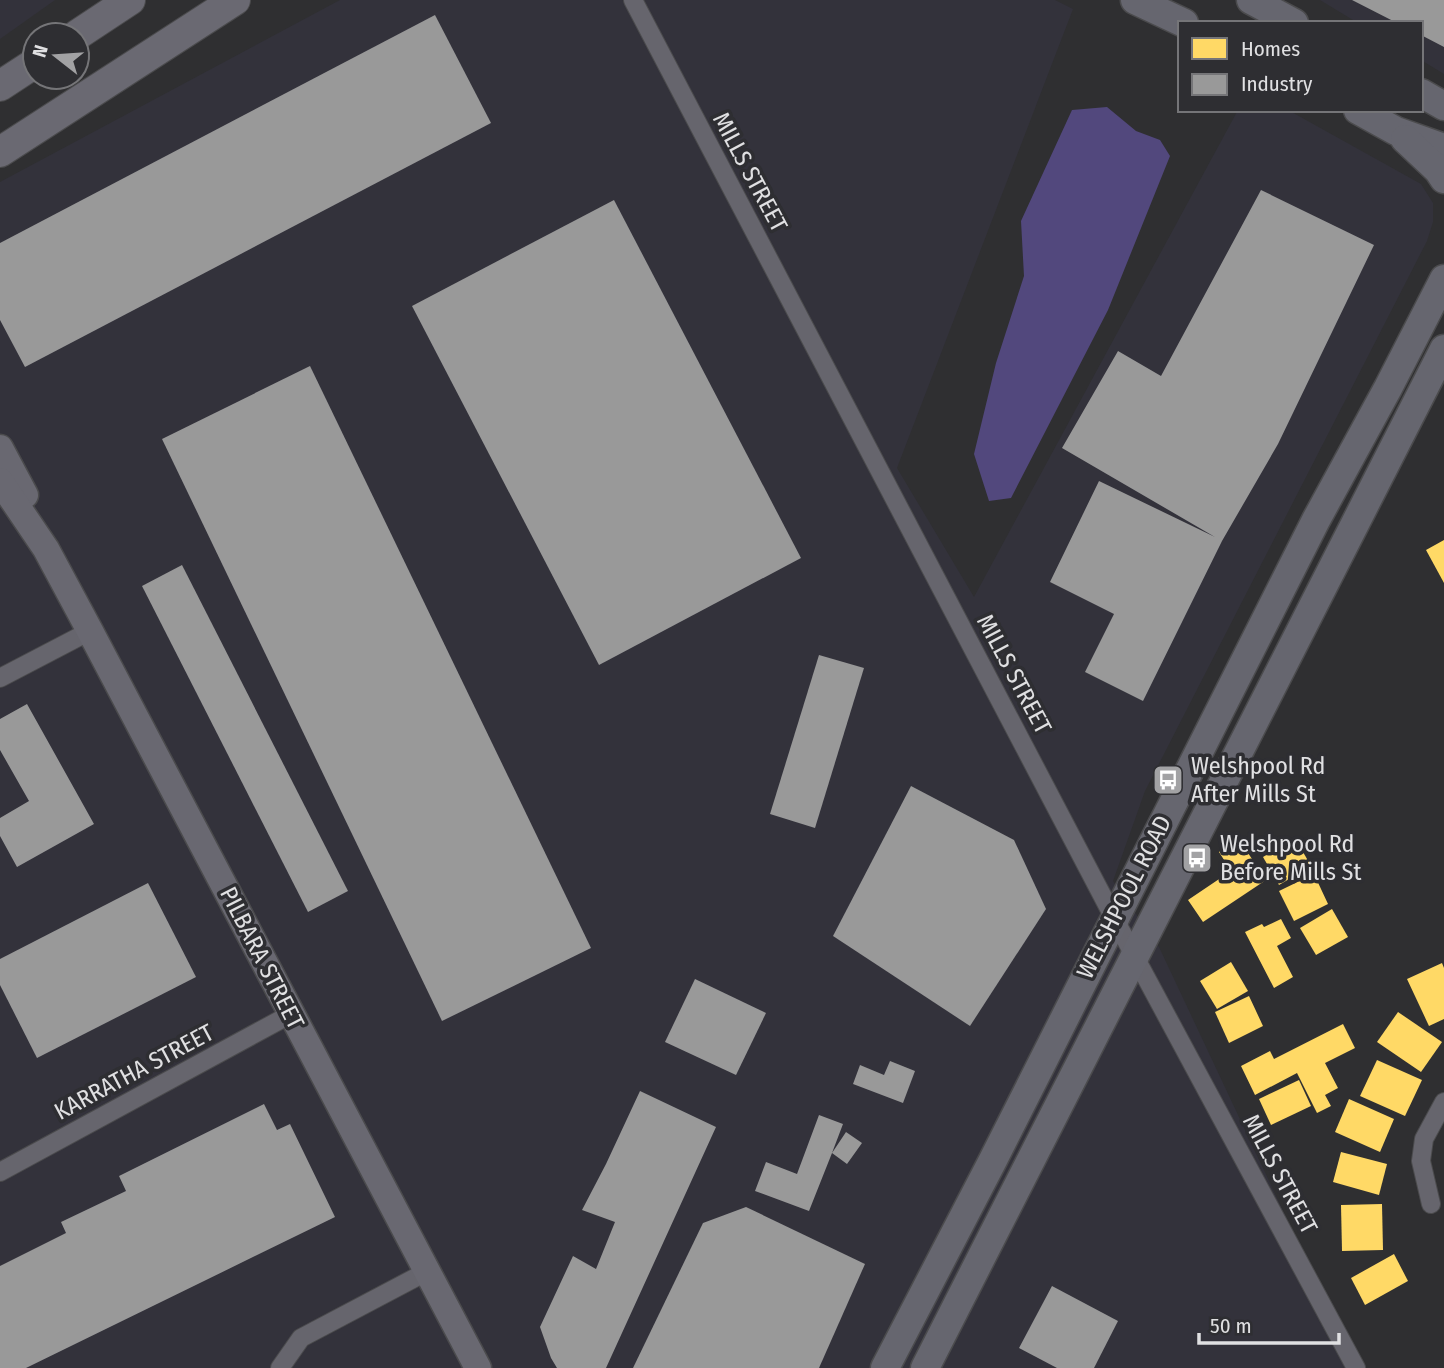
<svg xmlns="http://www.w3.org/2000/svg" width="1444" height="1368" viewBox="0 0 1444 1368" font-family="'Fira Sans Condensed',sans-serif">
	<rect width="100%" height="100%" fill="#2f2f31"/>
	<g fill="#33323b">
		<path d="M0 0H55L0 39Z"/>
		<path d="M340 0H1055L1073 9 897 468 974 597 1238 110H1288L1421 184 1433 203V222L1427 241 1145 791 1113 881 1159 947 1357 1368H0V182Z"/>
		<path d="M1320 0H1444V74L1421 60V23H1358Z"/>
	</g>
	<path fill="#52487d" d="M1107 107 1136 131 1160 140 1170 156 1108 310 1011 498 989 501 974 454 996 363 1024 276 1021 221 1072 110Z"/>
	<g fill="#ffd966">
		<path d="M1444 540V583L1426 550Z"/>
		<path d="M1295 838 1311 866 1279 885 1263 857Z"/>
		<path d="M1240 841 1266 880 1203 922 1188 900 1231 871 1219 852 1229 845 1230 847Z"/>
		<path d="M1314 874 1328 904 1294 921 1279 891Z"/>
		<path d="M1332 909 1348 937 1316 955 1300 928Z"/>
		<path d="M1281 919 1291 938 1277 946 1293 977 1274 988 1245 932 1262 924 1264 927Z"/>
		<path d="M1231 962 1248 991 1217 1009 1200 981Z"/>
		<path d="M1442 963 1444 968V1019L1429 1026 1407 979Z"/>
		<path d="M1249 996 1263 1026 1229 1043 1215 1012Z"/>
		<path d="M1398 1012 1442 1042 1421 1072 1377 1042Z"/>
		<path d="M1343 1024 1355 1048 1325 1063 1338 1088 1325 1095 1331 1106 1317 1113 1297 1073 1255 1095 1241 1066 1270 1051 1274 1059Z"/>
		<path d="M1377 1060 1422 1080 1405 1116 1360 1096Z"/>
		<path d="M1299 1080 1311 1106 1271 1125 1259 1099Z"/>
		<path d="M1349 1099 1394 1119 1380 1152 1335 1132Z"/>
		<path d="M1341 1152 1387 1164 1379 1195 1333 1182Z"/>
		<path d="M1382 1204 1383 1250 1342 1251 1341 1205Z"/>
		<path d="M1394 1254 1408 1281 1365 1305 1351 1278Z"/>
	</g>
	<g fill="#999">
		<path d="M1352 0H1444V47L1421 35V23H1397Z"/>
		<path d="M435 15 491 123 25 367 0 320V243Z"/>
		<path d="M1261 190 1374 245 1278 444 1222 541 1143 701 1085 672 1114 614 1050 582 1099 481 1215 537 1062 448 1118 351 1161 376Z"/>
		<path d="M614 200 801 558 599 665 412 306Z"/>
		<path d="M310 366 591 948 442 1021 162 439Z"/>
		<path d="M182 565 348 891 308 912 142 586Z"/>
		<path d="M819 655 864 668 815 828 770 814Z"/>
		<path d="M27 704 94 824 17 867 0 836V818L29 801 0 750V719Z"/>
		<path d="M911 786 1014 840 1046 909 970 1026 833 936Z"/>
		<path d="M148 883 196 977 37 1058 0 985V959Z"/>
		<path d="M695 979 766 1013 736 1075 665 1042Z"/>
		<path d="M890 1061 915 1071 903 1103 853 1084 860 1065 884 1075Z"/>
		<path d="M640 1091 716 1127 606 1368H557L551 1358 540 1327 573 1256 596 1269 615 1222 582 1210 606 1164Z"/>
		<path d="M264 1104 277 1130 290 1124 335 1217 26 1368H0V1266L66 1233 61 1222 126 1191 119 1176Z"/>
		<path d="M819 1115 843 1124 832 1153 846 1132 862 1143 847 1164 832 1153 809 1211 755 1191 766 1162 797 1174Z"/>
		<path d="M746 1207 865 1264 819 1368H633L703 1223Z"/>
		<path d="M1052 1286 1118 1321 1094 1368H1057L1019 1348Z"/>
	</g>
	<g fill="none" stroke-linecap="round" stroke-linejoin="round">
		<g stroke="#4b4b4d" stroke-width="20">
			<g id="minor">
				<path d="M633 0 1114 918 1356 1368"/>
				<path d="M0 678 90 631"/>
				<path d="M0 1172 291 1014"/>
				<path d="M1431 1204 1421 1161 1424 1139 1444 1102"/>
				<path d="M280 1368 301 1338 426 1272"/>
			</g>
		</g>
		<g stroke="#4b4b4d" stroke-width="29">
			<g id="secondary">
				<path d="M0 448 25 495"/>
				<path d="M0 481 46 549 90 631 478 1368"/>
			</g>
		</g>
		<g stroke="#4b4b4d" stroke-width="31">
			<g id="primary">
				<path d="M1135 0 1184 23"/>
				<path d="M1251 0 1294 23"/>
				<path d="M1421 93 1444 106"/>
				<path d="M1358 110 1396 131 1444 148"/>
				<path d="M1405 139 1438 170 1444 179"/>
				<path d="M885 1368 993 1160 1316 520 1388 388 1444 279"/>
				<path d="M925 1368 1444 349"/>
			</g>
		</g>
		<g stroke="#4b4b4d" stroke-width="32">
			<g id="trunk">
				<path d="M77 35 130 0"/>
				<path d="M0 86 35 63"/>
				<path d="M0 152 235 0"/>
			</g>
		</g>
		<use href="#minor" stroke="#66656d" stroke-width="18"/>
		<use href="#secondary" stroke="#696871" stroke-width="26"/>
		<use href="#primary" stroke="#66666f" stroke-width="28"/>
		<use href="#trunk" stroke="#6a6972" stroke-width="30"/>
	</g>
	<defs>
		<g id="bus-square" transform="scale(1.575)"><rect x="-9" y="-9" width="18" height="18" rx="4" fill="#a2a2a4" stroke="#2e2e32"/><path d="M-5-6H5V4H4V6H2V4H-2V6H-4V4H-5ZM-3.5-4V0h7V-4ZM-3.5 1.2v1.5H-2V1.2ZM2 1.2v1.5H3.5V1.2Z" fill="#fff"/></g>
	</defs>
	<g fill-rule="evenodd">
		<use href="#bus-square" x="1168" y="780"/>
		<use href="#bus-square" x="1197" y="858"/>
	</g>
	<g text-anchor="middle" dominant-baseline="central" stroke-width="7" stroke-linejoin="round" paint-order="stroke">
		<g font-size="24" fill="#e0e0e2" stroke="#2e2e32">
			<text transform="translate(750 172) rotate(62)">MILLS STREET</text>
			<text transform="translate(1014 674) rotate(62)">MILLS STREET</text>
			<text transform="translate(1124 897) rotate(-63)">WELSHPOOL ROAD</text>
			<text transform="translate(262 958) rotate(63)">PILBARA STREET</text>
			<text transform="translate(134 1072) rotate(-28)">KARRATHA STREET</text>
			<text transform="translate(1280 1174) rotate(62)">MILLS STREET</text>
		</g>
		<g font-size="24" fill="#e0e0e2" stroke="#2e2e32" text-anchor="start">
			<text x="1191" y="766">Welshpool Rd<tspan x="1191" dy="28">After Mills St</tspan></text>
			<text x="1220" y="844">Welshpool Rd<tspan x="1220" dy="28">Before Mills St</tspan></text>
		</g>
	</g>
	<rect x="1178" y="21" width="245" height="91" fill="#2e2e32" stroke="#757578" stroke-width="2"/>
	<rect x="1192" y="38" width="35" height="21" fill="#ffd966" stroke="#757578" stroke-width="2"/>
	<text x="1241" y="56" font-size="21" fill="#e0e0e2">Homes</text>
	<rect x="1192" y="74" width="35" height="21" fill="#999999" stroke="#757578" stroke-width="2"/>
	<text x="1241" y="91" font-size="21" fill="#e0e0e2">Industry</text>
	<g transform="translate(56 56) rotate(287)"><circle r="33" fill="#2e2e32" stroke="#757578" stroke-width="2"/>
	<path d="M0-5L12 26L0 18L-12 26Z" fill="#a2a2a4"/>
	<text y="-10" font-size="19" font-weight="bold" text-anchor="middle" fill="#e0e0e2">N</text>
	</g>
	<path d="M1199 1333v10h140v-10" fill="none" stroke="#e0e0e2" stroke-width="3.5"/>
	<text x="1210" y="1333" font-size="21" fill="#e0e0e2" stroke="#2e2e32" stroke-width="5" paint-order="stroke">50 m</text>
</svg>
